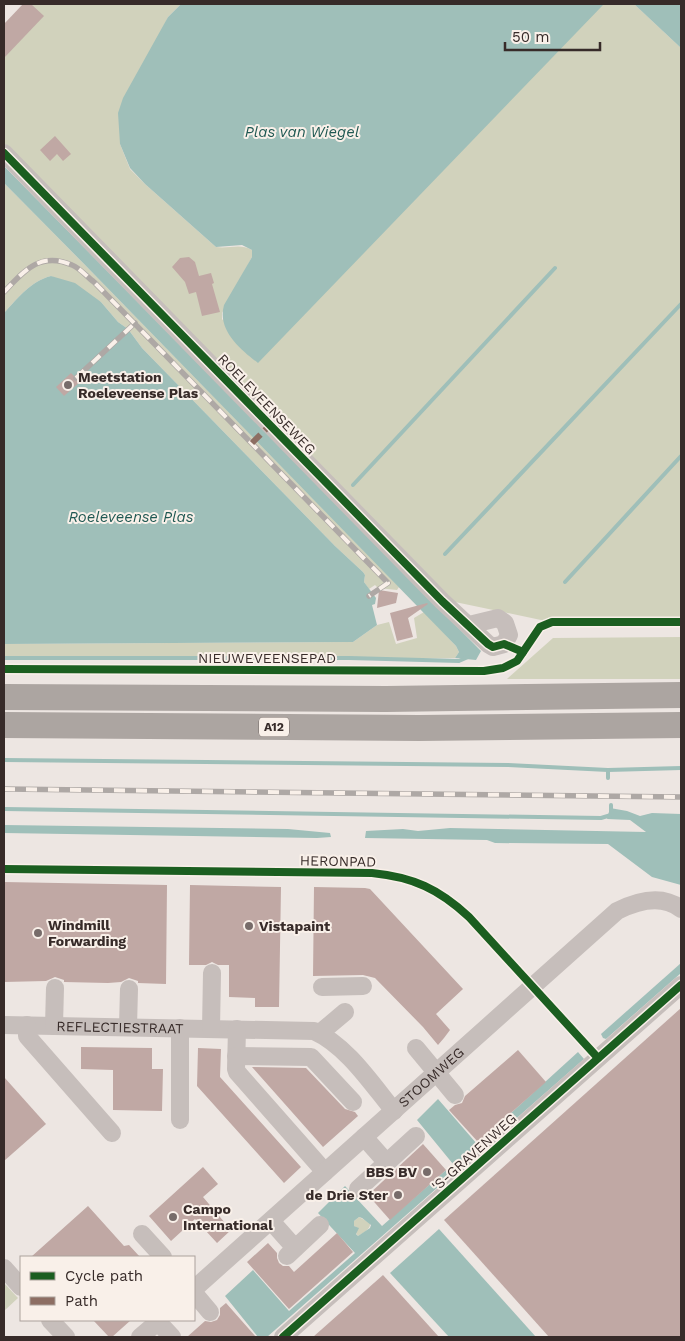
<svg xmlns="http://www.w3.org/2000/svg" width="685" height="1341" viewBox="0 0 685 1341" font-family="'Work Sans',sans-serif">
	<rect width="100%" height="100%" fill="#ede6e2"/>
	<g fill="#d1d2bc">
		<path d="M30 4H181L168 17 161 32 120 144 130 169 145 184 216 247C229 249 240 243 252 250V257L222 313V320L604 4H634L681 48V617L541 620 455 602 4 143V48L39 14Z"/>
		<path d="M4 183 87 267 399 587 397 590 378 588 375 585 369 589 364 582 365 575 363 572 335 546 142 348 128 329 118 322 101 302 51 276C31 281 18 298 4 313Z"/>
		<path d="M424 612 456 646 459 652 455 658 310 660H4V644L353 642 377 625 389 622 396 644 417 638 414 618Z"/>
		<path d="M681 637V679H507L553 638Z"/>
		<path d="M359 1217 370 1223C371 1229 363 1233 358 1236L356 1233 358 1228 354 1226V1221Z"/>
		<path d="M4 1283 18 1298 4 1311Z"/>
	</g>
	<g fill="#9fbfb9" fill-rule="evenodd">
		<path d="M181 4H604L258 363C240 349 217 330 224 305L252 257V250L242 245 216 247 145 184 130 168 120 144 118 113 123 98 168 17Z"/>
		<path d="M634 4 681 5V48Z"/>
		<path d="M4 166 481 651 476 660 455 658 459 652 456 646 87 267 4 183Z"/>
		<path d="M51 276 75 283 101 302 118 322 128 329 142 348 335 546 363 572 365 575 364 582 376 598 375 604 372 605 377 625 353 642 4 644V313C18 298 31 281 51 276Z"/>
		<path d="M610 808 627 811 640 816 652 813 681 814V885L652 877 608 844 495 843 487 840 365 838 366 831 403 829 418 831 450 828 646 832 630 820 607 819Z"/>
		<path d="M4 825 288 829 330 833 331 837 317 838 4 833Z"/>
		<path d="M681 963V973L606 1039 603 1038 601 1034Z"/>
		<path d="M578 1052 584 1059 267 1337H258L225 1296 253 1270 289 1311 355 1253 318 1213 345 1186 382 1226 453 1164 417 1120 438 1099 477 1144ZM359 1217 362 1218 371 1225 370 1228 358 1236 356 1234 359 1228 354 1226V1221Z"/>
		<path d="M439 1229 536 1337H449L390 1273Z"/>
	</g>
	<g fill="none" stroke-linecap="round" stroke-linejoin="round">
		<g stroke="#9fbfb9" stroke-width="4">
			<path d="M353 485 555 268"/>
			<path d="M445 554 681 304"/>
			<path d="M565 582 681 456"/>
			<path d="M4 658H349L459 661 468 657"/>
			<path d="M4 760 508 765 608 770 681 768"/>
			<path d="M608 770V778"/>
			<path d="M4 809 601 818 611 815V805"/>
		</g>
	</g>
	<g fill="#c0a8a4">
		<path d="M23 4H31L44 16 4 58V24Z"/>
		<path d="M55 136 71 154 63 161 57 154 50 161 40 150Z"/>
		<path d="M189 257 195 262 199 276 211 273 214 283 212 284 220 312 202 316 196 292 189 294 185 282 172 267 180 258Z"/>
		<path d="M71 373 80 382 64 396 56 387Z"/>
		<path d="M379 590 398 593 396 603 377 608Z"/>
		<path d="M427 603 428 604 408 618 413 637 397 641 390 613Z"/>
		<path d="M4 882 167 885 166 984 138 983V981L129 978 121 982 108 983 64 982V980L55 977 46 981 4 982Z"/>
		<path d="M190 885 281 887 279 1007H255V998L229 997V965H218L212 962 206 965H189Z"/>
		<path d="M314 887 365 888 370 889 463 989 436 1014 450 1030 444 1038 438 1045 423 1027 375 978 363 975 313 976Z"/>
		<path d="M681 1008V1337H549L444 1220Z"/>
		<path d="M81 1047 152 1048V1069H163L162 1111 113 1110V1070L81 1069Z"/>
		<path d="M198 1048 221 1049 220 1077 301 1167 284 1183 197 1086Z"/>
		<path d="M518 1050 546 1082 478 1142 449 1110 455 1105 462 1103 465 1096Z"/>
		<path d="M252 1067 306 1068 345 1109 355 1112 358 1116 323 1147Z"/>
		<path d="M4 1077 46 1124 4 1161Z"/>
		<path d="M423 1144 446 1170 390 1220 368 1195Z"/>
		<path d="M203 1167 218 1184 203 1197 231 1230 217 1243 195 1219 171 1241 149 1216Z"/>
		<path d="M88 1206 124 1246 129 1245 140 1257H31Z"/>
		<path d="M337 1233 353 1252 289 1309 247 1262 268 1243 277 1253V1258L279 1263 283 1266H289L294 1272Z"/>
		<path d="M383 1275 439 1337H313Z"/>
		<path d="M226 1303 256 1337H187L205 1321 211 1322 217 1320 220 1315V1308Z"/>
		<path d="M93 1320H131L112 1337H109Z"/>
	</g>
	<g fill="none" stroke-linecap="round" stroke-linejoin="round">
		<g stroke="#c6bebb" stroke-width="18">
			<path d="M4 153 442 601 488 644 493 647 504 644 509 635 505 623 498 618 469 625"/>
			<path d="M322 987 363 986"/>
			<path id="s1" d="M4 1025 314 1031C347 1046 371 1083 394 1111"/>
			<path d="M27 1025V1036L112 1133"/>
			<path d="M54 1026 55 988"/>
			<path d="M128 1027 129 989"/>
			<path d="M211 1029 212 973"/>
			<path d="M237 1029 236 1069 237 1072 325 1172"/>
			<path d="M320 1033 345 1012"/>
			<path d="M416 1048 455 1095"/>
			<path d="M236 1056 311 1057 353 1102"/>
			<path d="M180 1120V1028"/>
			<path d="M364 1137 387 1163"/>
			<path d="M358 1189 416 1136"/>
			<path d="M271 1221 295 1248"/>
			<path d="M142 1234 163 1257"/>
			<path d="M287 1256 320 1225"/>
			<path d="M4 1268 21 1287"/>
			<path id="s2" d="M194 1289 617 911C637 901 662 894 681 909"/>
			<path d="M194 1293 210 1312"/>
			<path d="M50 1320 66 1337"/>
			<path d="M158 1322 172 1337"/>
			<path d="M140 1337 160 1320"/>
			<path d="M283 1337 681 985"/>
		</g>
		<g stroke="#aca5a1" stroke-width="26">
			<path d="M4 697 386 699 681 695"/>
			<path d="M4 725 419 728 681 725"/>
		</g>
		<g stroke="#aea8a5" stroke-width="5.5">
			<g id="rail">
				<path d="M4 292C24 271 40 251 72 265 80 268 87 277 94 282L388 583 369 596"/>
				<path d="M76 378 135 323"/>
				<path d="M4 789 681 797"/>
			</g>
		</g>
		<use href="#rail" stroke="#f9f0e9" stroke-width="4" stroke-dasharray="11" stroke-linecap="butt"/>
		<path stroke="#8d6e63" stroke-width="6" stroke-dasharray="12 6" stroke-linecap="butt" d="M252 443 270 425"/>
		<g stroke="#f9f0e9" stroke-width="11">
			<g id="cycleway">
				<path d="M4 153 442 601 488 644 493 647 504 644 523 652"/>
				<path d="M4 669 484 671 503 668 517 661 540 627 552 622H681"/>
				<path d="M4 869 372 873C413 877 439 889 469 917L598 1058"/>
				<path d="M283 1337 681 985"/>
			</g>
		</g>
		<use href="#cycleway" stroke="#1b5e20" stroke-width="8"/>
	</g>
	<g fill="#776c6a" stroke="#f9f0e9" stroke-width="2">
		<circle cx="68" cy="385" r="5"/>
		<circle cx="249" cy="926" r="5"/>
		<circle cx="38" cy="933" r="5"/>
		<circle cx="427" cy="1172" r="5"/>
		<circle cx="398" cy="1195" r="5"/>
		<circle cx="173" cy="1217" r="5"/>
	</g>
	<g text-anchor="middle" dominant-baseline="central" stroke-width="4" stroke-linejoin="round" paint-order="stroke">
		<rect fill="#f9f0e9" stroke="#716663" stroke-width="1" x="259" y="717.5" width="30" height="19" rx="4"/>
		<g font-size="12" font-weight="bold" fill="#372b29">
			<text x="274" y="727">A12</text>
		</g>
		<g font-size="14" font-weight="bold" fill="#372b29" stroke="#f9f0e9" text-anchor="start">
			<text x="78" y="377">Meetstation<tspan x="78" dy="16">Roeleveense Plas</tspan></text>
			<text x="48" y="925">Windmill<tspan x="48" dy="16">Forwarding</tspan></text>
			<text x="259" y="926">Vistapaint</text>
			<text x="417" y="1172" text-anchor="end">BBS BV</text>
			<text x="388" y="1195" text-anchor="end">de Drie Ster</text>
			<text x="183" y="1209">Campo<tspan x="183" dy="16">International</tspan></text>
		</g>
		<g font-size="14" fill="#372b29" stroke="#f9f0e9">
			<text transform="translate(267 404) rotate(46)">ROELEVEENSEWEG</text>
			<text x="267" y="658">NIEUWEVEENSEPAD</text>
			<text transform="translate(338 861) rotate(1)">HERONPAD</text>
			<text stroke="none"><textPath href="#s1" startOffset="116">REFLECTIESTRAAT</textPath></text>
			<text stroke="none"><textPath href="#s2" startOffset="318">STOOMWEG</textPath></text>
			<text transform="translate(474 1152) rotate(-42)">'S-GRAVENWEG</text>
		</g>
		<g font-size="15" font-style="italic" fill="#1f5852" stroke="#f9f0e9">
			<text x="302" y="132">Plas van Wiegel</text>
			<text x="131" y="517">Roeleveense Plas</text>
		</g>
	</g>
	<rect width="685" height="1341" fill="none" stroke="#372b29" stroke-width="10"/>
	<rect x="20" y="1256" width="175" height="65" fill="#f9f0e9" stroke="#aba19c"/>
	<rect x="30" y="1272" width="25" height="8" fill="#1b5e20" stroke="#aba19c"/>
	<text x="65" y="1281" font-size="15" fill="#372b29">Cycle path</text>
	<rect x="30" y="1297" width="25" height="8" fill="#8d6e63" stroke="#aba19c"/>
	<text x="65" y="1306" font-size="15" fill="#372b29">Path</text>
	<path d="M505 42v8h95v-8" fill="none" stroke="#372b29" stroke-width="2.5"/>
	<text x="512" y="42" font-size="15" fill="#372b29" stroke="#f9f0e9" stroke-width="4" paint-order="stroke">50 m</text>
</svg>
